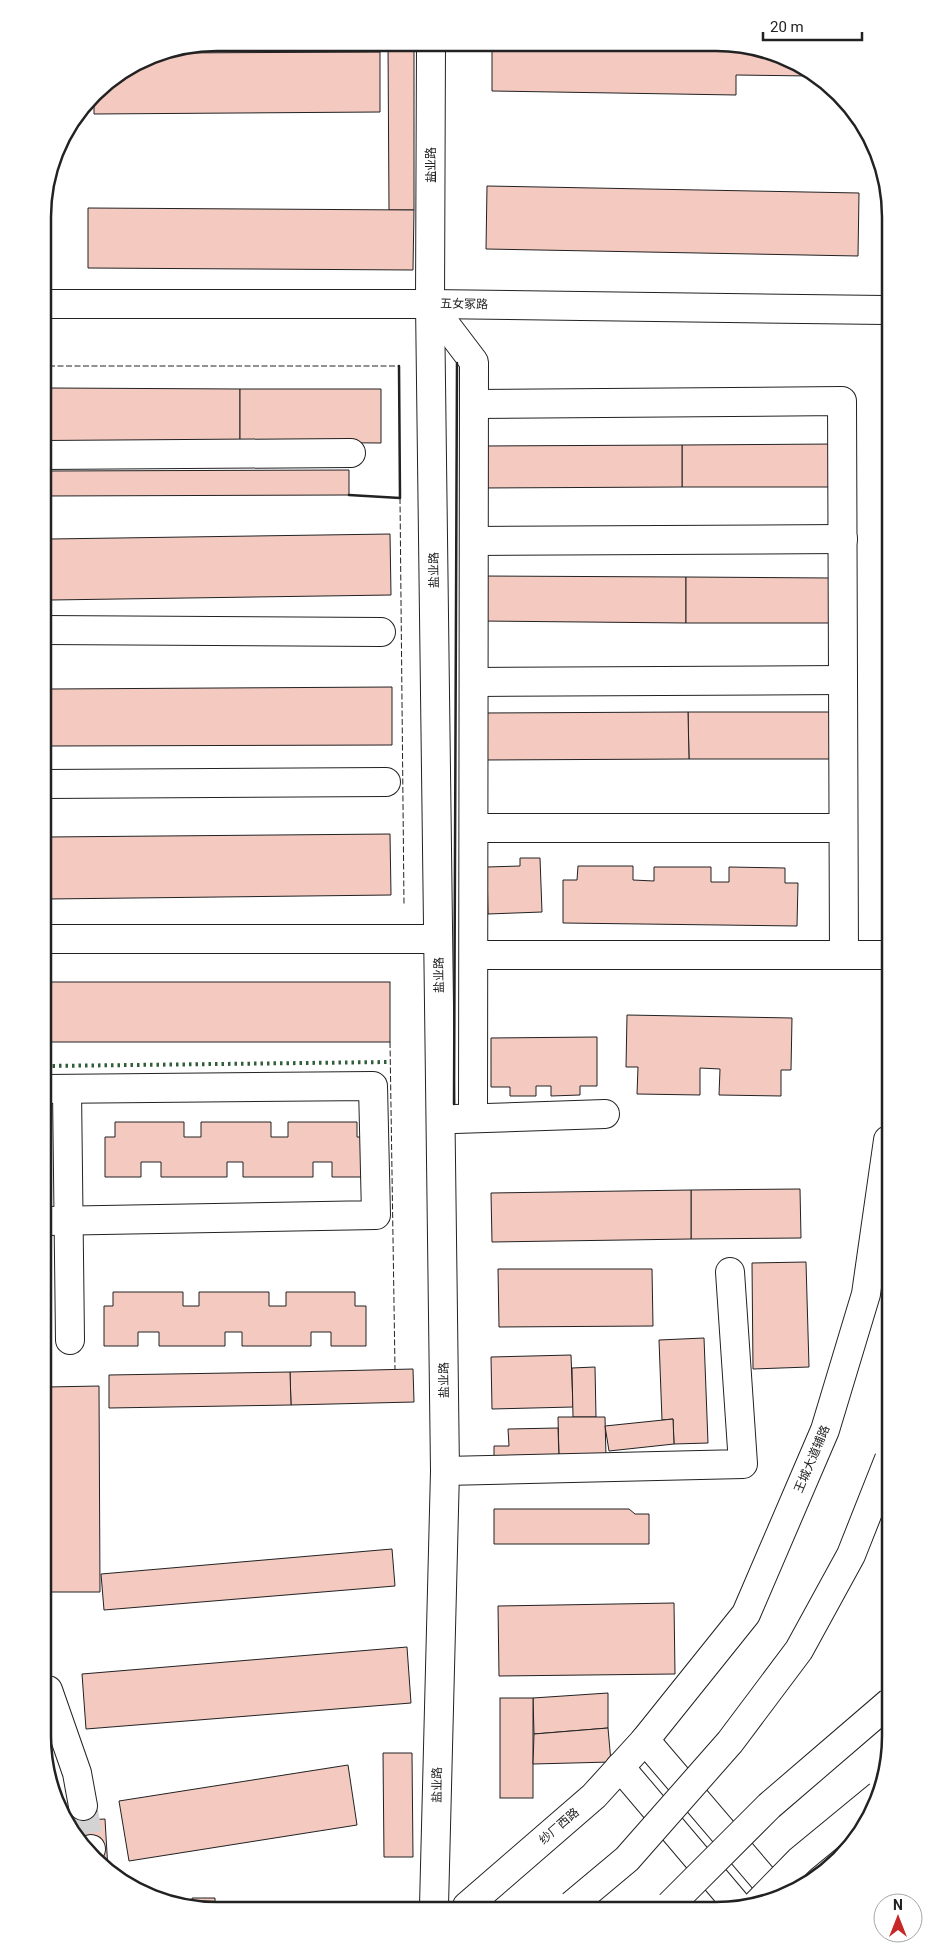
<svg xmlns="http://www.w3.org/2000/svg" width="933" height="1953" viewBox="0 0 933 1953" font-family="Roboto,'Noto Sans SC',sans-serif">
	<rect width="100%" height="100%" fill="#fff"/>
	<g fill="#f3c9c0" stroke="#222">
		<path d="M388 44H414V210H389Z"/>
		<path d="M492 44 749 46 810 76 736 75V95L492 91Z"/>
		<path d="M380 52V112L94 114V97L102 86 151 56 164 53Z"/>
		<path d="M487 186 859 193 858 256 486 249Z"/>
		<rect x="43" y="205" width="4" height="62"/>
		<path d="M88 208 414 210 413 270 88 268Z"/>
		<path d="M51 388 240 389V442L51 441Z"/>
		<path d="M240 389H381V443L240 442Z"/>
		<path d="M836 444 837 487H682V445Z"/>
		<path d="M682 445V487L480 488V446Z"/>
		<path d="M349 470V495L44 496V471Z"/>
		<path d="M390 534 391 595 51 600 50 539Z"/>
		<path d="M481 576 686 577V623L480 621Z"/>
		<path d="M686 577 831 578 830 623H686Z"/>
		<path d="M392 687V745L51 746 50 689Z"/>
		<path d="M688 712H836V759H689Z"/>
		<path d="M688 712 689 759 483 760V713Z"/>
		<path d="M390 834 391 895 48 899 47 837Z"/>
		<path d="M520 858H540L542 912 488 914 487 867 520 866Z"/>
		<path d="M578 866H633V880L654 881V867H711V882H729V867L785 868V883H798L797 926 563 923V880H577Z"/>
		<rect x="51" y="982" width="339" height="60"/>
		<path d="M627 1015 792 1018 791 1070H781V1096L719 1095 720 1069 700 1068V1095L637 1094 638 1067H626Z"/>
		<path d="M597 1037V1086H580V1095L551 1096V1086H536V1096H510V1087H491V1038Z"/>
		<path d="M115 1122H184V1137H201V1122H271V1137H288V1122H357V1137H368V1177H332V1162H313V1177H243V1162H227V1177H161V1162H141V1177H105V1137H115Z"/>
		<path d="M800 1189 801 1238 691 1239V1190Z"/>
		<path d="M691 1190V1239L492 1242 491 1193Z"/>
		<path d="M806 1262 809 1367 753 1369 752 1263Z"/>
		<path d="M498 1269H652L653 1326 499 1327Z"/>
		<path d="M113 1292H183V1306H199V1292H269V1306H286V1292H355V1306H366V1346H331V1332H311V1346H242V1332H225V1346H159V1332H138V1346H104V1306H113Z"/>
		<path d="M704 1338 708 1443 674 1444 673 1419 662 1420 659 1340Z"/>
		<path d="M571 1355 573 1407 492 1409 491 1357Z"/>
		<path d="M595 1367 596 1417H573L572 1368Z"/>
		<path d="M413 1369 414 1402 291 1405 290 1372Z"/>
		<path d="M290 1372 291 1405 109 1408V1375Z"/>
		<path d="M99 1386 100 1592H48L47 1387Z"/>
		<path d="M558 1417H605L606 1457 559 1458Z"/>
		<path d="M673 1419 674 1444 609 1451 605 1426Z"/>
		<path d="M558 1428 559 1458 494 1459V1446H509L508 1429Z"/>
		<path d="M494 1509H629L635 1514H649V1544H494Z"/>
		<path d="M392 1549 395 1586 104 1610 101 1574Z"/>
		<path d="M674 1603 675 1674 499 1676 498 1606Z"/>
		<path d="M407 1647 411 1703 86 1729 82 1674Z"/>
		<path d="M608 1693V1728L534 1734 533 1698Z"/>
		<rect x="500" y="1698" width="33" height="100"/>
		<path d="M608 1728 611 1762 533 1764 534 1734Z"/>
		<path d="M383 1753H412L413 1857H384Z"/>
		<path d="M348 1765 357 1825 129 1861 119 1801Z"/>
		<path d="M105 1819 108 1870 102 1867 65 1821Z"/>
		<path d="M192 1898H215V1907H193Z"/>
	</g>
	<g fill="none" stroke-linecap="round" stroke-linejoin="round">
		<path stroke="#d3d3d3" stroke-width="28" stroke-dasharray="28 14" stroke-linecap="butt" d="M83 1806 92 1855"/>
		<g stroke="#222" stroke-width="30">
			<g id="minor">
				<path d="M431 44 430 304 445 1471 434 1906"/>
				<path d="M43 304H430L885 310"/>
				<path d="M430 304 474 362 473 1118"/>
				<path d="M474 404 842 401 844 955"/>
				<path d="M44 455 351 453"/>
				<path d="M474 541 843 539"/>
				<path d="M44 630 381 632"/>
				<path d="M474 682 843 680"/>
				<path d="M45 784 386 782"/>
				<path d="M474 828H843"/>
				<path d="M46 939H438"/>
				<path d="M474 955H887"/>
				<path d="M46 1089 373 1086 376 1215 47 1221"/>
				<path d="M67 1089 70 1340"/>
				<path d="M455 1119 605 1114"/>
				<path d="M445 1471 743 1464 730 1272"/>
				<path d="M48 1690 77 1773 83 1806"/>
				<path d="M645 1740 779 1897"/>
				<path d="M620 1767 737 1905"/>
				<path d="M88 1850 91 1849"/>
			</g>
		</g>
		<g stroke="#222" stroke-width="30">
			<path id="major" d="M467 1906 594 1796 645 1740 746 1614 825 1430 866 1294 888 1140"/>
		</g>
		<use href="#minor" stroke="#fff" stroke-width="28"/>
		<use href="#major" stroke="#fff" stroke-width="28"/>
		<g stroke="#222" stroke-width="30" stroke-linecap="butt">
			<g id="highway-bridge">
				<path d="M757 1904 800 1860 879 1795"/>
				<path d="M572 1905 627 1859 730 1742 799 1650 851 1555 889 1459"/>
				<path d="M670 1905 769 1806 890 1702"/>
			</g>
		</g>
		<use href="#highway-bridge" stroke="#fff" stroke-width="28"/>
		<path stroke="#2f5e38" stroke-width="4" stroke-dasharray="2.5 4" stroke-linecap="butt" d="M46 1066 390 1062"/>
		<g stroke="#222" stroke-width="1" stroke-dasharray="6 2.5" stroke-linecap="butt">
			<path d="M49 366H399"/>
			<path d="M400 498 404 905"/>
			<path d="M390 1042 395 1369"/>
		</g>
		<g stroke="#222" stroke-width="2.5">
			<path d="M349 495 400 498 399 366"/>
			<path d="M454 1104 457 363"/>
		</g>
	</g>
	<g text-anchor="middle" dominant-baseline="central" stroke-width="4" stroke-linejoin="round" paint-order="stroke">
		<g font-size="12" fill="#222" stroke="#fff">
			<text transform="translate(431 165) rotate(-90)">盐业路</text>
			<text transform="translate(464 304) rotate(1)">五女冢路</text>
			<text transform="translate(434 570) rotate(-91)">盐业路</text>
			<text transform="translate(439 975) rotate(-91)">盐业路</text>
			<text transform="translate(444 1380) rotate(-91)">盐业路</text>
			<text transform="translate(812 1459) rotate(-67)">王城大道辅路</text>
			<text transform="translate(437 1785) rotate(-89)">盐业路</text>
			<text transform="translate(559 1826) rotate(-41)">纱厂西路</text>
		</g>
	</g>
	<path d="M0 0H933V1953H0ZM217 51H716A166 166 0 0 1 882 217V1736A166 166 0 0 1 716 1902H217A166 166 0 0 1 51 1736V217A166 166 0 0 1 217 51Z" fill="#fff" fill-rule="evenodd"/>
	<path fill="none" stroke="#222" stroke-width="2.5" d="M217 51H716A166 166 0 0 1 882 217V1736A166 166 0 0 1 716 1902H217A166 166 0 0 1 51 1736V217A166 166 0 0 1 217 51Z"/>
	<g transform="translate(898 1918)"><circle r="24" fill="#ffffff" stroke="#a7a7a7"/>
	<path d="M0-4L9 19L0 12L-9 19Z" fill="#c62828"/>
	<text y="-8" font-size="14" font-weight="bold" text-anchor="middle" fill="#222222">N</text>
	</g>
	<path d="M763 32v8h99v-8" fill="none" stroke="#222222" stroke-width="2.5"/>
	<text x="770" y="32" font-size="15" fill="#222222" stroke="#ffffff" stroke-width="4" paint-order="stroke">20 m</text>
</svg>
